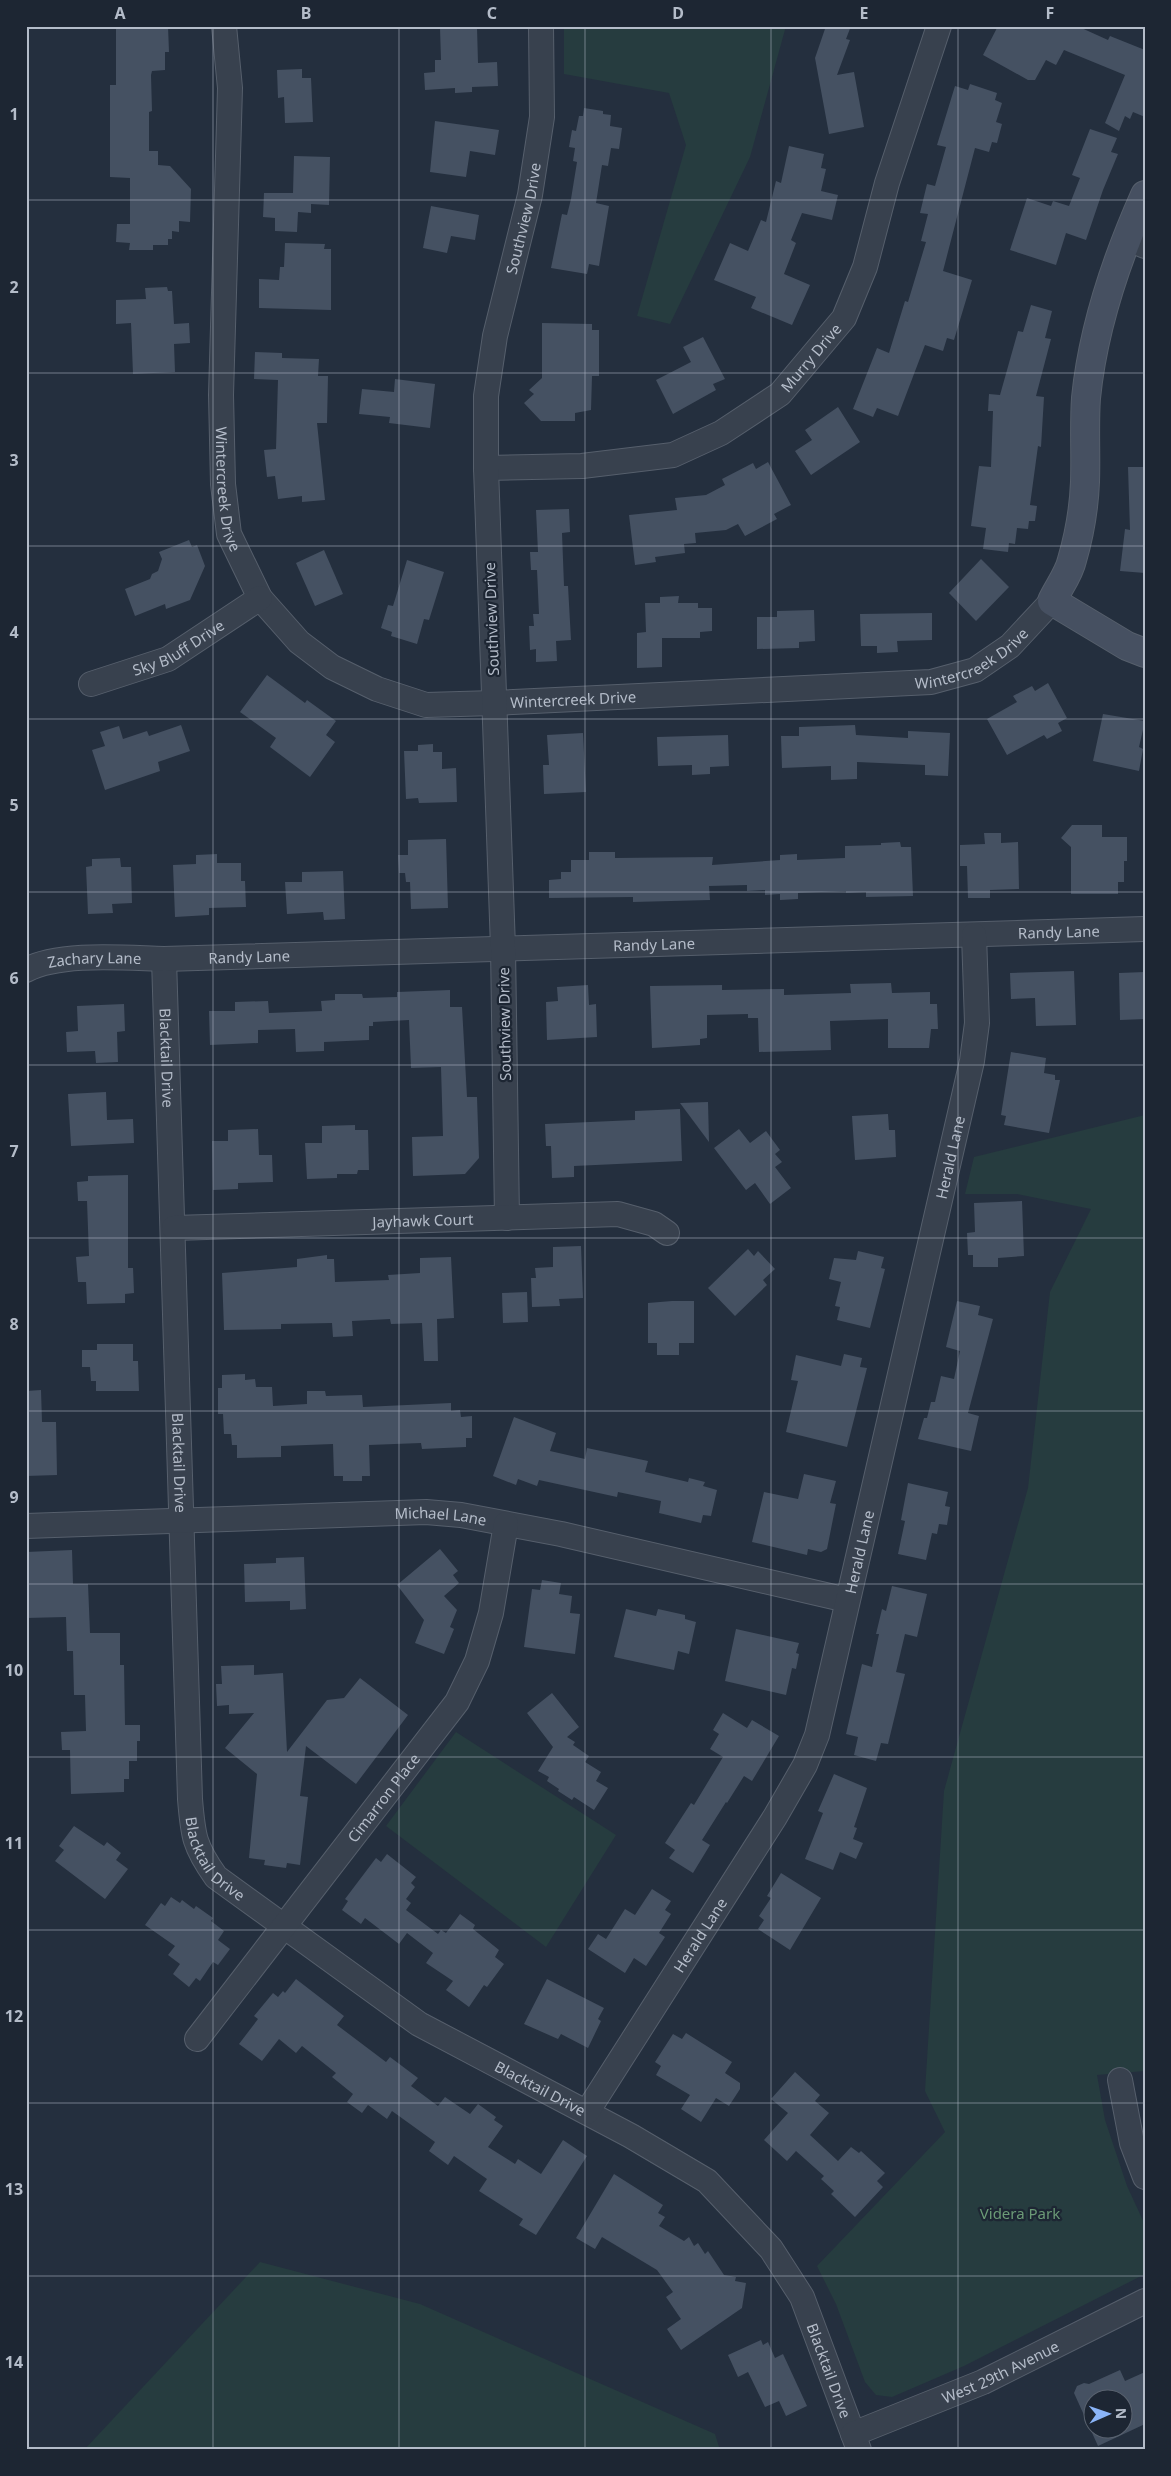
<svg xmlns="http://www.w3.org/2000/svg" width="1171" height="2476" viewBox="0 0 1171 2476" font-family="'Noto Sans',sans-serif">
	<rect width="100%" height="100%" fill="#242f3e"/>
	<g fill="#263c3f">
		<path d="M564 26H786L750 157 670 324 637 316 686 145 669 93 564 74Z"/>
		<path d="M1145 1115V2071L1097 2075 1105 2120 1127 2186 1145 2225V2274L964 2366 892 2397 876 2395 865 2382 836 2304 817 2266 945 2132 925 2091 944 1791 1028 1488 1050 1292 1091 1209 1017 1194H965L974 1157Z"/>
		<path d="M456 1732 616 1835 546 1947 386 1826Z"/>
		<path d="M260 2262 420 2304 715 2434 720 2450H84Z"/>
	</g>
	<g fill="#455162" fill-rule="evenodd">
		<path d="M116 26H168L169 52H165V70L152 71 151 75 152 111 149 112V151H158V165L170 166 191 189 190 222 179 221V232L172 231V239H168V245H153V250H129L130 243 116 242 117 224H130V178L110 177V85H116Z"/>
		<path d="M826 26H851L846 39 850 40 837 75 854 72 864 127 829 134 815 58Z"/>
		<path d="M998 26H1077L1108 40 1110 36 1145 50V117L1133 112 1130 119 1125 116 1119 131 1105 123 1125 75 1064 50 1056 65 1046 60 1035 80H1028L983 55Z"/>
		<path d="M477 27 478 63 497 62 498 86 472 87V92L455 93V88L425 90 424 73 435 72V60H441L440 28Z"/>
		<path d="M302 69V78H311L313 122 285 123 284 97 278 98 277 70Z"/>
		<path d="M970 84 997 93 995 100 1002 103 996 122 1002 124 997 143 992 142 989 152 975 148 943 271 972 280 954 340 947 338 943 351 925 345 898 416 877 408 873 417 853 409 877 348 889 353 905 301 908 302 926 242 921 241 928 214 920 213 927 184 935 186 946 147 937 145 955 86 968 90Z"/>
		<path d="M584 108 603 111V114L611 115 610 126 622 128 619 149 611 148 608 166 602 165 596 203 609 206 599 266 589 264 587 274 551 268 562 214 567 215 571 199 577 162 573 161 575 148 569 147 572 130 576 131 579 116H583Z"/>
		<path d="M435 121 499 130 495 155 470 151 466 177 430 172Z"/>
		<path d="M1090 129 1117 138 1111 152 1118 154 1103 190 1086 240 1066 233 1056 265 1010 250 1027 198 1051 206 1053 201 1069 206 1080 178 1072 175Z"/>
		<path d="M789 146 824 154 821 168 826 169 821 191 838 195 832 220 802 213 791 240 796 243 784 274 810 285 792 325 751 308 756 297 714 280 730 243 748 251 761 220 766 222 776 181 781 183Z"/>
		<path d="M294 156 330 157 329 205 311 204V213L298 212 297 232 275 231V218L263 217 264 193H293Z"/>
		<path d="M431 206 479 215 475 240 451 236 447 253 423 248Z"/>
		<path d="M285 243 325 244 324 249H331V310L259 308V279L279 280 280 267H284Z"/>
		<path d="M167 287 168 291H172L174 324 189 323 190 343 174 344 175 372 133 374 131 323 116 324V300L146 299 145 288Z"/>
		<path d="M1031 305 1052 311 1045 338 1051 339 1036 396 1044 397 1041 447 1038 446 1030 505 1037 506 1035 521H1029L1028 529 1017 528 1015 544 1009 543 1008 552 983 549 986 528 971 526 979 466 991 467 993 411H988L989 394 1000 395 1018 331 1023 332Z"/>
		<path d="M542 323 592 324V330H599V376H592L591 410 575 413V421H541L524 403 534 394 529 390 542 378Z"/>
		<path d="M703 337 725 379 713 384 716 390 673 414 656 380 691 362 683 347Z"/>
		<path d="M255 352 282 353V358L319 359 318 376H328L327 423H317L325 500 302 502V496L278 499 275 476 267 477 264 450 276 449 278 380 254 379Z"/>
		<path d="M395 379 435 384 430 428 389 423 390 417 359 414 362 389 394 392Z"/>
		<path d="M838 407 860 442 811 475 795 451 812 440 805 430Z"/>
		<path d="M768 462 791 505 774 514 777 519 745 536 738 524 726 530 695 533 696 543 684 544 685 553 655 557 656 562 635 565 629 515 677 510 675 498 706 495 725 485 722 479 753 463 756 469Z"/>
		<path d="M1128 467H1145V573L1120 571 1125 529 1130 530Z"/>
		<path d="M569 509 570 532 562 533 564 586H568L571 640 556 641 557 661 536 662V649L530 650 529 626H534L533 614H539L537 570H531L530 552H538L536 510Z"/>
		<path d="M189 540 192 547 197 545 205 566 190 600 166 609 165 604 135 616 125 589 150 579 152 574 158 571 162 559 159 552Z"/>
		<path d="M324 550 343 594 315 606 296 563Z"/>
		<path d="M981 559 1009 587 976 621 949 593Z"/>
		<path d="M407 560 444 572 429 620 424 619 417 644 391 636 392 632 381 628 388 605 393 606Z"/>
		<path d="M679 596 678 603H698V608H712V631L700 632V638H662V667L637 668V633L646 632 645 603H660V597Z"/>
		<path d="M814 610 815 641 799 642V648L757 649V617H777V611Z"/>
		<path d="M932 613V640L897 641 898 652 877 653V646H861L860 614Z"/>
		<path d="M267 675 305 703 307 700 336 721 326 735 335 742 310 777 270 747 276 738 240 712Z"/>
		<path d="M1048 683 1067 718 1058 723 1062 731 1047 739 1044 735 1007 755 987 719 1017 702 1013 696 1032 686 1035 691Z"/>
		<path d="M1103 714 1145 721 1139 747 1143 749 1139 771 1093 761Z"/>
		<path d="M181 725 190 751 158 762 160 771 105 790 92 750 105 746 100 732 119 726 123 739 147 731 149 736Z"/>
		<path d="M855 725 856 735 908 738V731L950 733 948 776 925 775V765L857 762V779L831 780V766L782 768 781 736H799V727Z"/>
		<path d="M583 733 586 792 544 794 543 765H549L547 735Z"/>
		<path d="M728 735 729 766 710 767V774L692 775V765L658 766 657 737Z"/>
		<path d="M433 744V752H442V769L456 768 457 802 419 803 418 798 406 799 404 751H418V745Z"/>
		<path d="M1072 825H1102V837H1127V861H1124V882H1118V894H1071V847L1061 838Z"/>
		<path d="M984 833H1001V843L1018 842 1019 889 990 890V898H968L967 866H960V845L985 844Z"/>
		<path d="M446 839 448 908 411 909 410 882H406L405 873H399L398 855H408V840Z"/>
		<path d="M900 842 901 847H911L913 896 866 897V892L846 893V891L798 893V899L780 900V894L765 895V890L747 891V885L709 886 710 900 633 902V897L549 898V880L561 879V872H571V860H589V852H615V858L713 857 712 865 780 860V855L797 854V860L845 858V846L881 845V843Z"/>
		<path d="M217 854V863H241V881H245L246 907 209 908V915L175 917 173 865 196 864V855Z"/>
		<path d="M120 858 121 867H131L132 903 112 904 113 913 88 914 86 867 92 866V859Z"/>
		<path d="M343 871 345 919 324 920 323 912 287 914 285 882H302V872Z"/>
		<path d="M1074 971 1076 1025 1036 1026 1035 998 1011 999 1010 973Z"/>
		<path d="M1145 972V1019L1120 1020 1119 973Z"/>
		<path d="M891 983 892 993 930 992V1004H937L938 1029H931L929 1048H888V1019L830 1021 831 1050 759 1052 758 1018H748V1014L707 1015V1038L700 1039V1045L652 1048 650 986 722 985V990L784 989V995L851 993 850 984Z"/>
		<path d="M588 985 589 1005 596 1004 597 1037 547 1040 546 1002 558 1001 557 987Z"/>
		<path d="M450 990V1007H462L467 1097H477L479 1158 465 1174 413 1176 412 1137 443 1136 441 1067 411 1068 409 1020 373 1022V1026H369V1040L324 1042V1051L296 1052 295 1029 258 1030V1043L210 1045 209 1011H235V1002L268 1001 269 1013 322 1011 321 1001 335 1000V994H362L363 998 397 997V992Z"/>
		<path d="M124 1004 125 1031 117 1032 118 1062 96 1063 95 1051 67 1052 66 1032 78 1031 77 1006Z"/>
		<path d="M1011 1052 1046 1058 1044 1073 1055 1075V1080H1060L1049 1133 1004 1125 1006 1116 1001 1115Z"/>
		<path d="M106 1092 107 1120 133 1119 134 1143 71 1146 68 1094Z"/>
		<path d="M708 1102 709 1142 680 1103Z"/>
		<path d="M680 1109 682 1161 574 1166V1177L552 1178 551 1146H546L545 1124 635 1120V1111Z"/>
		<path d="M888 1114 889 1130H895L896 1157 855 1160 852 1116Z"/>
		<path d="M355 1125V1130H368L369 1170H358L357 1174H337V1178L307 1179 305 1143H322V1126Z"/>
		<path d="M258 1129 259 1155H272L273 1182 238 1183V1189L213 1190 212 1141H228V1130Z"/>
		<path d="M739 1129 750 1143 766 1131 780 1150 775 1154 782 1162 775 1167 791 1188 770 1204 755 1183 746 1190 714 1148Z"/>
		<path d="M128 1175V1268H133L134 1293 125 1294V1303L87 1304 86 1282H78L76 1257 89 1256 87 1201H78L77 1182 88 1181V1176Z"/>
		<path d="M1022 1201 1024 1256 998 1258V1267H973V1255H968L967 1233 975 1232 974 1203Z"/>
		<path d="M581 1246 583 1298 559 1299 560 1306 532 1307 531 1278H536L535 1268 553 1267V1247Z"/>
		<path d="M748 1249 754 1256 758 1251 775 1269 763 1280 767 1285 735 1316 708 1288Z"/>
		<path d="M858 1251 884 1257 881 1268 885 1269 870 1328 837 1320 840 1307 835 1306 841 1282 829 1279 834 1258 856 1260Z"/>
		<path d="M327 1255V1259H334L335 1282 389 1280 388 1275 420 1273V1258L451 1257 454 1318 437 1319 438 1361H424L422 1323 391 1324 390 1319 352 1321 353 1336 333 1337 332 1323 281 1324V1329L224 1330 222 1273 297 1267V1259Z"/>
		<path d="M527 1292 528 1322 503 1323 502 1293Z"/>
		<path d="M672 1301H694V1343H679V1355H657V1343H648V1303Z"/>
		<path d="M957 1301 980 1306 978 1315 993 1319 968 1413 979 1416 971 1451 918 1439 924 1418H927L931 1402H935L941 1376 954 1379 960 1351 946 1347Z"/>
		<path d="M97 1344H133V1361H138L139 1391H96V1381H91L90 1367H82V1350H97Z"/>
		<path d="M844 1354 862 1358 860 1367 867 1368 847 1447 786 1432 798 1381 791 1380 796 1355 841 1366Z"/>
		<path d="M245 1374V1380L255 1379 256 1387H272L273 1406 307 1404V1391H325L326 1396 362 1395 363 1407 451 1403V1411L460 1410 461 1417 472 1416V1438H466V1447L422 1449 421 1443 369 1445 370 1476H362V1481H343V1476H334L333 1444 281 1446V1457L237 1458V1445H232L231 1434H224L223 1414H218V1388H222V1375Z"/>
		<path d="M41 1390 42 1422H56L57 1475 26 1476V1391Z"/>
		<path d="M514 1417 556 1433 550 1451 585 1459 587 1448 648 1461 645 1472 688 1482 689 1478 705 1482 703 1486 717 1490 711 1516 703 1515 701 1523 659 1513 661 1501 618 1492 617 1497 539 1480 537 1486 518 1479 516 1485 493 1476Z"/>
		<path d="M804 1474 836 1481 830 1503 836 1504 827 1549 821 1552 808 1549 807 1555 752 1542 764 1492 798 1499Z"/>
		<path d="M908 1483 948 1492 945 1506 950 1507 947 1525 939 1524 937 1534 932 1533 926 1560 898 1554 905 1521 901 1520Z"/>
		<path d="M440 1549 458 1571 453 1575 459 1583 444 1596 457 1610 450 1627 454 1629 444 1654 415 1643 424 1620 397 1585Z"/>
		<path d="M72 1550 73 1584H88L90 1633H120V1665H124L125 1725H140V1741H137V1761H129V1779H124V1792L71 1794 70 1750H62L61 1732 86 1731 85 1695H74L73 1651H67L66 1617 26 1618V1552Z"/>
		<path d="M304 1557 306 1609 290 1610V1601L245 1602 244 1564 276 1563V1558Z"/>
		<path d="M542 1580 561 1583 559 1594 572 1596 570 1613 580 1614 575 1654 524 1647 532 1589 540 1590Z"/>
		<path d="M892 1586 927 1594 917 1637 905 1634 896 1672 905 1674 888 1744 881 1743 876 1761 854 1755 858 1737 846 1734 862 1664 872 1667 879 1634H876L882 1609 886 1611Z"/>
		<path d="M626 1609 656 1616 658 1609 685 1615V1619L696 1622 689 1654 678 1651 674 1670 614 1657Z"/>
		<path d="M736 1629 799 1643 796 1653 799 1654 796 1669 792 1668 786 1695 725 1681Z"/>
		<path d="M254 1665V1675L283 1673 287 1752 327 1700 344 1698 360 1678 408 1715 356 1784 306 1746 300 1796 308 1797 300 1865 287 1863 286 1868 264 1865 265 1860 249 1858 257 1774 225 1748 254 1713 229 1714V1705L217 1706 216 1684H222L221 1666Z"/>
		<path d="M552 1693 579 1727 567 1737 575 1742 573 1745 589 1756 585 1762 601 1772 596 1781 608 1788 594 1810 574 1797 572 1800 558 1791 559 1789 547 1781 549 1777 538 1771 553 1747 527 1713Z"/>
		<path d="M723 1713 747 1728 752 1720 779 1736 752 1781 744 1776 727 1803 726 1802 702 1840 710 1845 693 1873 669 1858 675 1850 665 1843 691 1803 694 1805 723 1757 710 1749 719 1734 713 1730Z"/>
		<path d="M834 1774 867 1788 854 1827 857 1828 853 1839 863 1843 856 1859 840 1852 833 1870 805 1859 823 1813 818 1811Z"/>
		<path d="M74 1826 104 1846 107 1842 121 1853 116 1860 128 1869 105 1899 55 1861 64 1850 59 1846Z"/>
		<path d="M387 1854 416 1877 411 1883 415 1887 406 1899 411 1903 406 1910 438 1934 441 1930 446 1933 460 1914 475 1925 473 1929 499 1950 495 1957 504 1964 487 1987 484 1985 469 2007 446 1990 453 1981 426 1963 433 1953 407 1933 399 1944 365 1918 361 1924 342 1910 348 1901 345 1899 376 1858 381 1862Z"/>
		<path d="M781 1873 821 1898 790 1950 758 1929 764 1920 759 1916 771 1898 767 1896Z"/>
		<path d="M652 1889 671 1901 665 1910 671 1914 659 1933 665 1937 646 1966 634 1958 625 1973 588 1949 598 1934 606 1939 625 1909 635 1915Z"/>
		<path d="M171 1897 180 1903 182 1900 194 1909 196 1906 213 1918 211 1921 224 1931 218 1940 230 1949 218 1965 213 1962 200 1981 196 1978 189 1987 173 1974 180 1964 168 1955 175 1946 145 1925 161 1903 165 1906Z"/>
		<path d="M296 1979 344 2016 337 2025 386 2062 390 2057 418 2078 411 2086 438 2106 445 2097 470 2114 478 2104 496 2117 494 2120 503 2126 488 2147 515 2164 518 2159 541 2174 563 2140 587 2156 536 2235 519 2225 523 2219 479 2191 487 2179 454 2156 448 2165 429 2151 435 2142 392 2111 387 2119 368 2105 362 2113 347 2102 353 2094 332 2077 336 2073 302 2046 296 2053 279 2039 262 2061 239 2044 258 2019 254 2016 273 1993 278 1997 283 1991 285 1993Z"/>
		<path d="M547 1979 604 2008 598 2019 601 2021 588 2048 561 2034 558 2039 524 2024Z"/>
		<path d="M686 2033 732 2062 725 2073 740 2083V2089L729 2106 716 2098 701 2122 681 2109 690 2095 656 2075 661 2066 655 2062 673 2034 682 2039Z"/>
		<path d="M795 2072 820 2095 815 2101 829 2113 810 2135 838 2161 851 2147 859 2153 861 2151 885 2173 877 2181 883 2187 855 2217 831 2194 834 2191 821 2179 824 2176 796 2151 787 2161 764 2140 788 2113 771 2099Z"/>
		<path d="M614 2174 663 2205 658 2213 665 2217 659 2226 684 2241 689 2237 694 2246 698 2243 705 2254 708 2251 724 2275 736 2277 735 2281 746 2283 742 2308 681 2350 667 2329 681 2319 666 2297 673 2292 657 2270 602 2237 595 2249 576 2238Z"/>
		<path d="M761 2340 763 2345 768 2342 775 2358 783 2354 807 2406 786 2416 779 2401 765 2407 748 2372 738 2377 728 2355Z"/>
		<path d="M1120 2370 1125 2381 1145 2372V2424L1098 2446 1074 2393 1077 2386 1084 2383 1089 2384ZM1094 2398H1124V2428H1094Z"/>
	</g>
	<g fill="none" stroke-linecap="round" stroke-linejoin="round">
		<g stroke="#565f6c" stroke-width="26">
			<g id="street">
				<path id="s1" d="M224 26 230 88 221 395 223 484 229 534 260 598 299 642 332 667 377 689 426 705 494 703 931 682 975 670 1010 646 1052 601"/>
				<path d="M1126 238 1145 246"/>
				<path id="s2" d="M486 468 582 466 673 455 721 433 780 394 844 318 865 267 887 183 939 26"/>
				<path id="s3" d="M91 684 168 659 260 598"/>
				<path id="s4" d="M164 959 190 1799C193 1836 194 1846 216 1877L419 2024 631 2136 707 2181 771 2249 802 2297 859 2450"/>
				<path id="s5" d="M26 970C60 952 125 958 164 959L1145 929"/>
				<path id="s6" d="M507 1218 503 948 486 468V396L495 336 530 195 542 117 541 26"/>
				<path id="s7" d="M174 1228 618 1214 654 1224 667 1233"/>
				<path id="s8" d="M26 1526 426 1512 461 1515 561 1534 847 1600"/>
				<path id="s9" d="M197 2039 457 1702 477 1661 491 1613 506 1524"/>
				<path d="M1120 2080 1132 2143 1145 2177"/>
				<path id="s10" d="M587 2112 775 1817 805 1765 817 1735 972 1061 977 1023 974 935"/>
				<path id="s11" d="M853 2434 983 2382 1145 2301"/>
			</g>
		</g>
		<g stroke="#565f6c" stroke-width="30">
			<path id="secondary" d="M1145 195C1116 260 1093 327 1086 398 1084 426 1086 454 1085 482 1084 507 1079 536 1072 560 1069 574 1058 588 1052 601L1127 646 1145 653"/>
		</g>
		<use href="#street" stroke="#38414e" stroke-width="24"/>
		<use href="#secondary" stroke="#465061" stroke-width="28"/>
	</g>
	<path fill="none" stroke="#b4bcc9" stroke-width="1" stroke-opacity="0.55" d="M213 26V2450M399 26V2450M585 26V2450M771 26V2450M958 26V2450M26 200H1145M26 373H1145M26 546H1145M26 719H1145M26 892H1145M26 1065H1145M26 1238H1145M26 1411H1145M26 1584H1145M26 1757H1145M26 1930H1145M26 2103H1145M26 2276H1145"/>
	<g text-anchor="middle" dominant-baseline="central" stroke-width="4.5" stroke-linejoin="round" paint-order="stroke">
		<g font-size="15" fill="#b4bcc9" stroke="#1d2633">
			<text stroke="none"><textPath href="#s6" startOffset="1004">Southview Drive</textPath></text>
			<text stroke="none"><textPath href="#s2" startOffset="359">Murry Drive</textPath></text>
			<text stroke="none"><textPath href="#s1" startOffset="464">Wintercreek Drive</textPath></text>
			<text transform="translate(491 619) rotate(-92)">Southview Drive</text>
			<text stroke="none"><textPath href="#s3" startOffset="95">Sky Bluff Drive</textPath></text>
			<text stroke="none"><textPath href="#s1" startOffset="1334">Wintercreek Drive</textPath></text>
			<text stroke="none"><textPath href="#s1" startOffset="929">Wintercreek Drive</textPath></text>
			<text stroke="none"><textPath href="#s5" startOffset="1035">Randy Lane</textPath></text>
			<text stroke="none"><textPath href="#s5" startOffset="630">Randy Lane</textPath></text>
			<text stroke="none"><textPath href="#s5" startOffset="225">Randy Lane</textPath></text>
			<text stroke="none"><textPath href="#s5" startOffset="70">Zachary Lane</textPath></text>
			<text transform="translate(504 1024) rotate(-91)">Southview Drive</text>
			<text stroke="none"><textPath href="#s4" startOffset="99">Blacktail Drive</textPath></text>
			<text stroke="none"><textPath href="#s10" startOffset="1035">Herald Lane</textPath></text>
			<text stroke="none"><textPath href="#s7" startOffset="249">Jayhawk Court</textPath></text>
			<text stroke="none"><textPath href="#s4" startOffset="504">Blacktail Drive</textPath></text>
			<text stroke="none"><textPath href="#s8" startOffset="415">Michael Lane</textPath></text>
			<text stroke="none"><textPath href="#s10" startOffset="630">Herald Lane</textPath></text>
			<text stroke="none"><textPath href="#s9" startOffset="305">Cimarron Place</textPath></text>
			<text stroke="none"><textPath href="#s4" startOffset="908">Blacktail Drive</textPath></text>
			<text stroke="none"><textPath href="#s10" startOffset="210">Herald Lane</textPath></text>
			<text stroke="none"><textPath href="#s4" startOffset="1312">Blacktail Drive</textPath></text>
			<text stroke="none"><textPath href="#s4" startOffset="1732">Blacktail Drive</textPath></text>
			<text stroke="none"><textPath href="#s11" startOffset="160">West 29th Avenue</textPath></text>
		</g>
		<g font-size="15" fill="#6b9a76" stroke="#1d2633">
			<text x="1020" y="2213">Videra Park</text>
		</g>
	</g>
	<rect width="1171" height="2476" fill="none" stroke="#1d2633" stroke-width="55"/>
	<g transform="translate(1108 2414) rotate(88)"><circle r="24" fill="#1d2633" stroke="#59626f"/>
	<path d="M0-4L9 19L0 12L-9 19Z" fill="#8ab4f8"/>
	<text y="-8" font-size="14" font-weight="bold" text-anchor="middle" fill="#b4bcc9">N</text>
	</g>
	<rect x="28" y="28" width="1116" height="2420" fill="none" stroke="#b4bcc9" stroke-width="2"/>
	<g font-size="16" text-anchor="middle" font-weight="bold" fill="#b4bcc9">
		<text x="120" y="19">A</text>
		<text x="306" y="19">B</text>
		<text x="492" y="19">C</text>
		<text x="678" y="19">D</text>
		<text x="864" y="19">E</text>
		<text x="1050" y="19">F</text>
		<text x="14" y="120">1</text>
		<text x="14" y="293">2</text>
		<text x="14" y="466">3</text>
		<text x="14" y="638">4</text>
		<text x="14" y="811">5</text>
		<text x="14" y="984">6</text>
		<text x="14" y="1157">7</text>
		<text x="14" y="1330">8</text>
		<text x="14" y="1503">9</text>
		<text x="14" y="1676">10</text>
		<text x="14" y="1849">11</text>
		<text x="14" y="2022">12</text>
		<text x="14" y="2195">13</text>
		<text x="14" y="2368">14</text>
	</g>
</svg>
